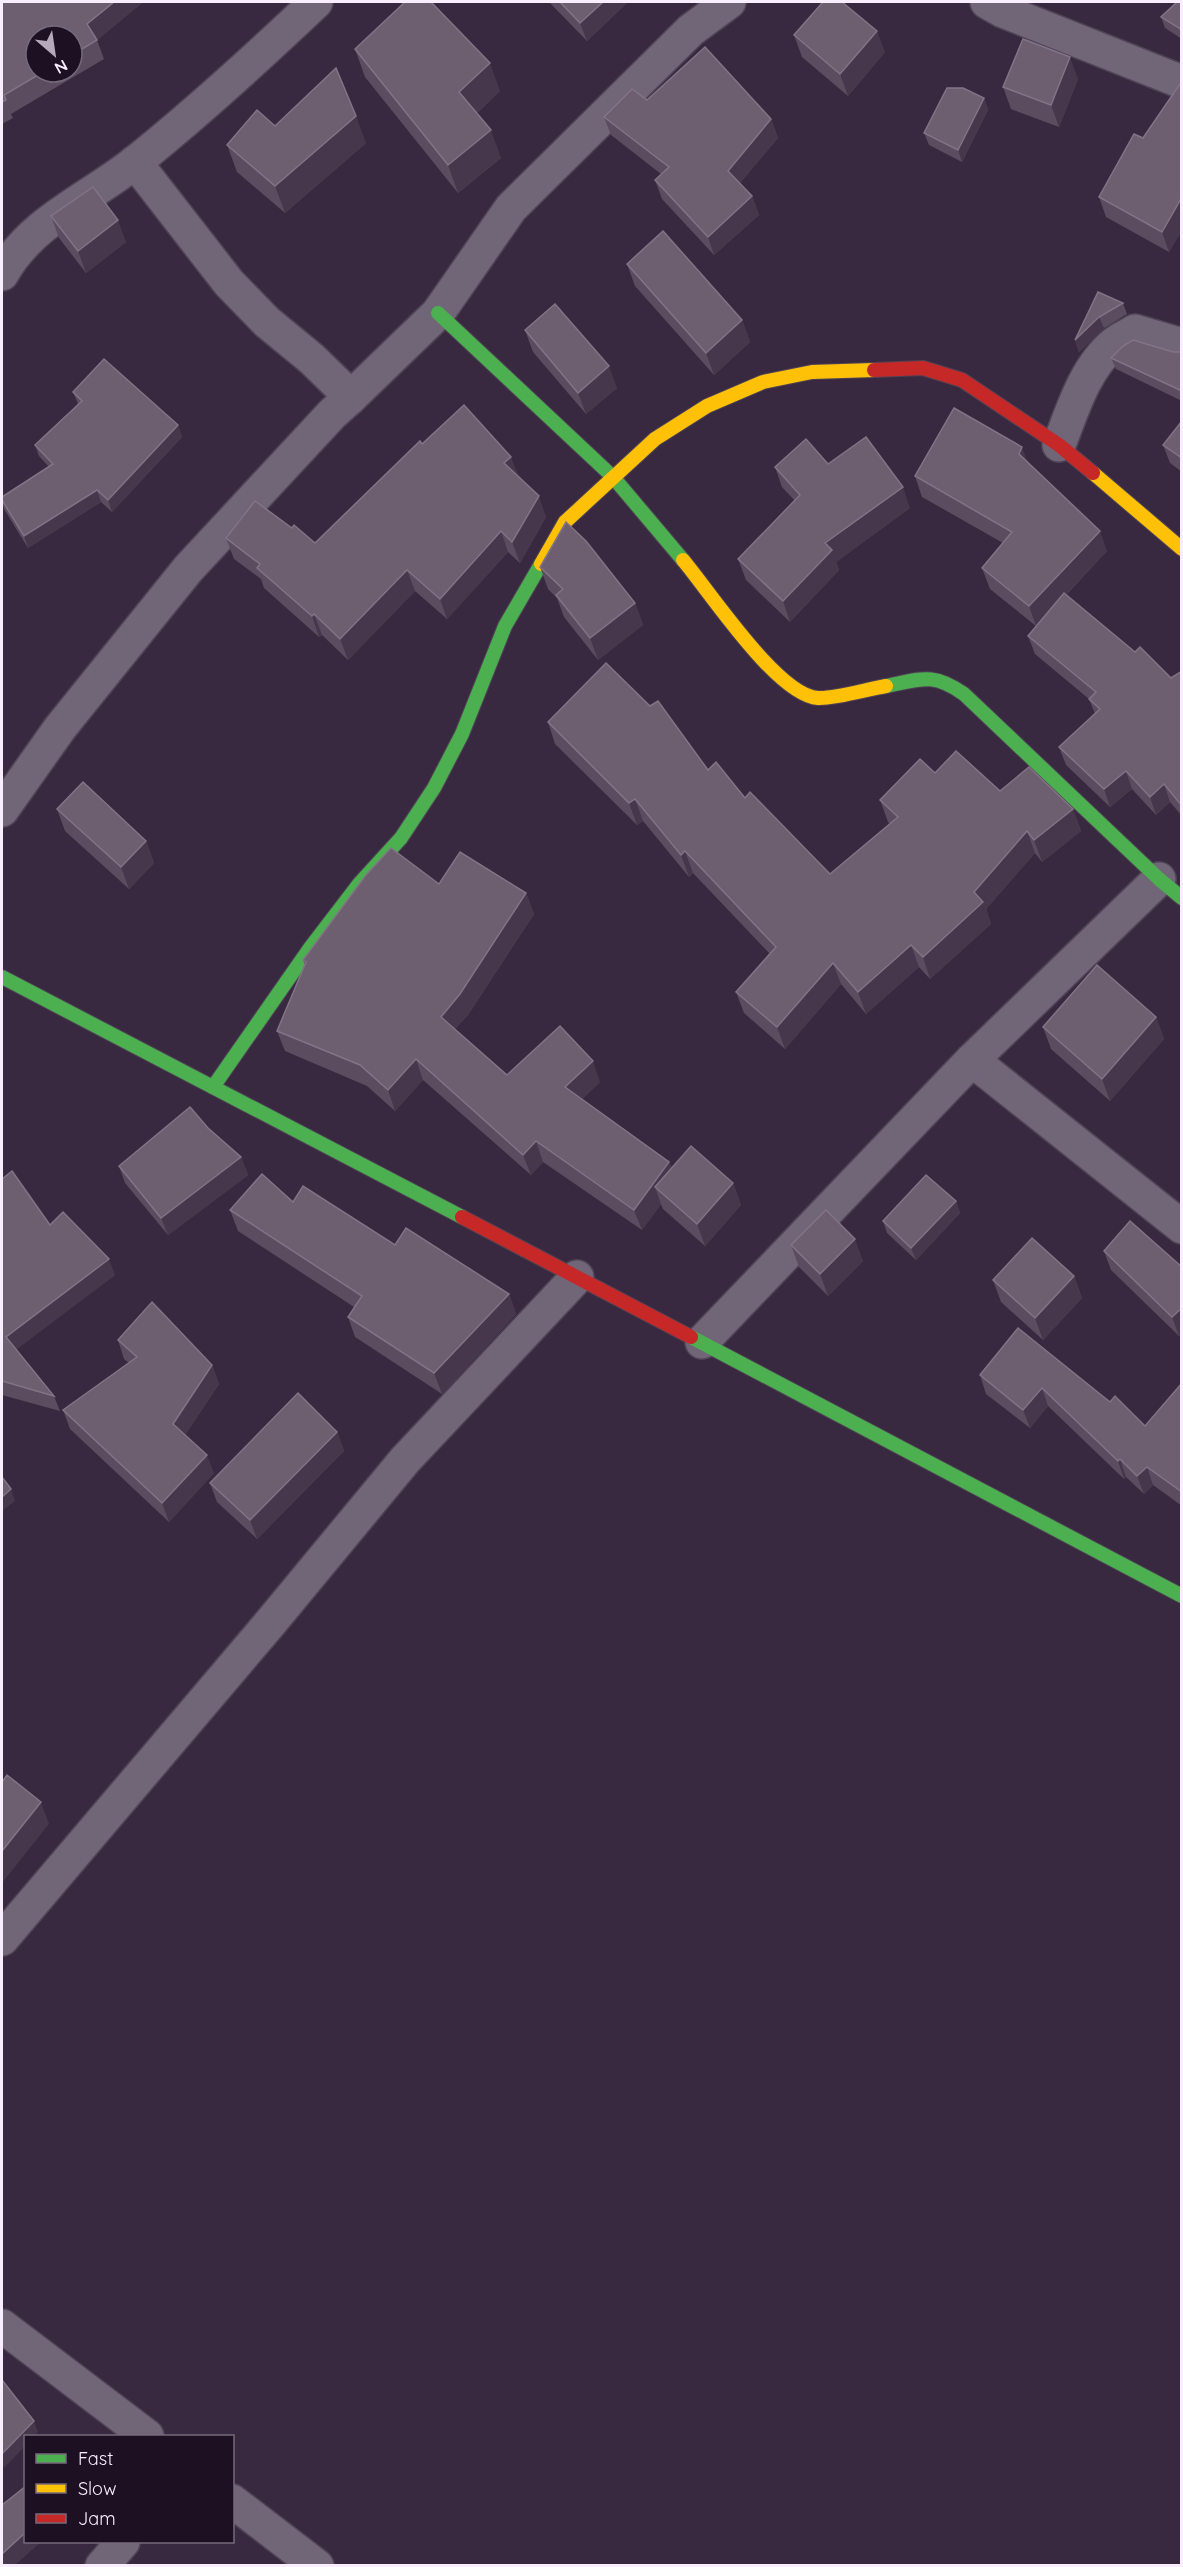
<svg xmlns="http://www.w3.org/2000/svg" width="1183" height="2567" viewBox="0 0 1183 2567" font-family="Quicksand,sans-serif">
	<rect width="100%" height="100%" fill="#382941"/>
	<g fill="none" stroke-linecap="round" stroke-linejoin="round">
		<g stroke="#4f4355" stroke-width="36">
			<g id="street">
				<path d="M987 2 1003 11 1182 82"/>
				<path d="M135 162 229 283 267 322 312 359 351 397 438 313 511 208 691 30 729 2"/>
				<path d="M2 274C32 220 91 198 138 160 200 110 259 56 316 2"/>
				<path d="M1059 445C1072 411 1085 367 1115 343 1121 338 1129 335 1135 331L1182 345"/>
				<path d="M2 810 60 728 188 569 332 414 351 397"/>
				<path d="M972 1060 1182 1227"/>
				<path d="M702 1342 972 1060 1159 879"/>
				<path d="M2 1939 271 1622 405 1460 577 1277"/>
				<path d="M2 2326 147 2436"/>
				<path d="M232 2501 317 2566"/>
				<path d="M102 2566 123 2542"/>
			</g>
		</g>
		<g stroke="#4f4355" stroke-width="16">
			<g id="fast">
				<path d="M438 313 613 477 683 560"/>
				<path d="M886 686C921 679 933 672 964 694L1159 879 1182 898"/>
				<path d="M2 977 462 1217"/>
				<path d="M213 1087 310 948 359 884 401 838 434 788 462 734 505 626 541 564"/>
				<path d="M691 1337 1182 1596"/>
			</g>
		</g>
		<g stroke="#4f4355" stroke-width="16">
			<g id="slow">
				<path d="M1093 473 1182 549"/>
				<path d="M683 560C710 592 778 696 818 698 835 699 868 689 886 686"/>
				<path d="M541 564 565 522 655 439 707 406 763 382 812 372 874 370"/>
			</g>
		</g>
		<g stroke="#4f4355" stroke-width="16">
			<g id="jam">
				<path d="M874 370 923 368 962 380 1059 445 1093 473"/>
				<path d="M462 1217 691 1337"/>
			</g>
		</g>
		<use href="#street" stroke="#716578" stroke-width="33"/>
		<use href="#fast" stroke="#4caf50" stroke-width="14"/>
		<use href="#slow" stroke="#ffc107" stroke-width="14"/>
		<use href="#jam" stroke="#c62828" stroke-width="14"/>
	</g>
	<g fill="#5c4c5f" fill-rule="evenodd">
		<path d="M2 2H143L97 40 104 59 11 114 13 118 2 124ZM72 36V72H36Z"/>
		<path d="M549 2H628L587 41Z"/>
		<path d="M1182 2V39L1165 28 1161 17Z"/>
		<path d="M794 35 885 52 848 96 802 57Z"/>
		<path d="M355 49 500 91 477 113 501 158 458 193 365 77Z"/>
		<path d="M1078 79 1059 127 1011 109 1003 87Z"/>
		<path d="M1182 81V230L1169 252 1106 217 1099 197 1143 138Z"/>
		<path d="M984 98 988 110 962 162 929 145 924 133Z"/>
		<path d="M647 100 771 119 778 138 740 183 752 196 759 215 714 255 662 199 655 180 661 174 611 135 604 117Z"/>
		<path d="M275 126 366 143 285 213 237 172 227 145Z"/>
		<path d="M51 216 126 242 86 273 59 238Z"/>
		<path d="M627 264 742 320 750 342 714 375 635 286Z"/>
		<path d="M1098 292 1123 303 1127 314 1104 328 1079 352 1075 340Z"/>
		<path d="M525 330 617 388 586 414 533 352Z"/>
		<path d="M1173 352H1182V401L1116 369 1111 358Z"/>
		<path d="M73 392 178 425 182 437 112 512 101 502 28 548 4 509 2 502V497L49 467 39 456 35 445 78 404Z"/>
		<path d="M1182 421V472L1170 463 1163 445Z"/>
		<path d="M422 444 518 477 546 517 520 563 508 552 447 619 415 591 348 660 322 635 319 637 264 588 261 579 234 559 226 538 292 528 315 543Z"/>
		<path d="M1028 463 1107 551 1066 595 1135 652 1171 678 1182 671V816L1170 802 1156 815 1132 789 1110 807 1066 765 1059 747 1095 714 1089 699 1035 654 1028 636 1036 626 990 589 982 568 1003 543 922 497 915 476Z"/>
		<path d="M828 464 910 508 836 562 839 570 790 622 746 580 738 559 795 501 782 487 775 467Z"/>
		<path d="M540 567 635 603 643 625 598 660 564 617 557 598 548 589Z"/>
		<path d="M548 722 708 770 745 798 830 874 890 824 888 822 880 800 935 773 1000 791 1073 809 1081 831 1042 862 1035 853 986 909 991 924 930 979 919 967 866 1014 841 984 785 1049 744 1013 736 992 770 954 693 873 689 877 643 821 637 825 555 744Z"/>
		<path d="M57 809 146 841 154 863 129 889 65 831Z"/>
		<path d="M439 884 526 893 534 914 468 1015 455 1029 507 1075 600 1082 582 1099 669 1162 672 1168 733 1183 741 1205 705 1246 663 1209 661 1204 642 1230 543 1162 531 1175 423 1080 395 1111 367 1086 285 1051 277 1031 305 965 303 960Z"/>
		<path d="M1156 1017 1164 1039 1110 1101 1051 1049 1043 1027Z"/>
		<path d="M241 1157 248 1175 168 1235 125 1183 119 1166Z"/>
		<path d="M2 1179 50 1225 115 1275 16 1349 54 1396 60 1411 2 1395Z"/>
		<path d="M956 1201 960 1213 916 1260 887 1233 883 1221Z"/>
		<path d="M293 1202 509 1294 516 1314 442 1394 355 1337 348 1317 354 1307 238 1231 230 1210Z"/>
		<path d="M791 1245 863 1261 828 1296 799 1267Z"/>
		<path d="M1104 1251 1182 1267V1334L1179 1336 1111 1270Z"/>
		<path d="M1074 1276 1082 1298 1043 1340 1001 1302 993 1280Z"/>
		<path d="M118 1340 212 1365 219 1384 185 1435 214 1473 169 1522 70 1429 63 1410 129 1363 124 1359Z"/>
		<path d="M980 1375 1110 1402 1145 1426 1182 1383V1506L1153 1485 1144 1494 1126 1477 1124 1479 1048 1406 1030 1428 986 1394Z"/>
		<path d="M337 1432 344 1451 257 1539 217 1502 210 1483Z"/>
	</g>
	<g fill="#46374c">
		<path d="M114 2H143L94 43 87 24Z"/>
		<path d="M603 2H628L587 41 580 23Z"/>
		<path d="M877 31 885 52 848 96 840 74Z"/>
		<path d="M1070 57 1078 79 1059 127 1051 105Z"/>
		<path d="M490 63 500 91 469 120 459 92Z"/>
		<path d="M984 98 988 110 962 162 958 150Z"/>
		<path d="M356 116 366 143 285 213 275 186Z"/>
		<path d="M771 119 778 138 735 189 728 171Z"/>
		<path d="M491 130 501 158 458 193 448 165Z"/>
		<path d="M752 196 759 215 714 255 708 237Z"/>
		<path d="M1182 197V230L1169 252 1162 232Z"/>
		<path d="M118 220 126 242 86 273 78 251Z"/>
		<path d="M1099 317 1104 328 1079 352 1075 340Z"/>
		<path d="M742 320 750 342 714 375 706 353Z"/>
		<path d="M609 366 617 388 586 414 578 393Z"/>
		<path d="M178 425 182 437 112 512 108 500Z"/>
		<path d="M1022 447 1030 468 1019 454Z"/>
		<path d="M511 457 519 477 504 463Z"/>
		<path d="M903 487 910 508 836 562 839 570 790 622 783 601 825 543Z"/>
		<path d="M97 490 101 502 28 548 24 536Z"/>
		<path d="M539 496 546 517 520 563 512 542Z"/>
		<path d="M501 531 508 552 447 619 440 599Z"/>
		<path d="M1100 531 1107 551 1036 626 1029 606Z"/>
		<path d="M407 570 415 591 348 660 340 639Z"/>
		<path d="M635 603 643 625 598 660 590 638Z"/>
		<path d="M314 614 322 635 319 637 312 616Z"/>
		<path d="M1126 771 1132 789 1110 807 1104 789Z"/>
		<path d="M1164 784 1170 802 1156 815 1150 797Z"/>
		<path d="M635 799 643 821 637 825 629 803Z"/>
		<path d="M1073 809 1081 831 1042 862 1034 840Z"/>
		<path d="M1027 831 1035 853 986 909 991 924 930 979 923 957 974 892Z"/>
		<path d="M146 841 154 863 129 889 121 867Z"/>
		<path d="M685 851 693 873 689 877 681 855Z"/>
		<path d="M526 893 534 914 468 1015 448 1037 441 1017Z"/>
		<path d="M911 945 919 967 866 1014 858 992Z"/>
		<path d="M833 963 841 984 785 1049 777 1027Z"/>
		<path d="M1156 1017 1164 1039 1110 1101 1102 1079Z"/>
		<path d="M416 1059 423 1080 395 1111 388 1090Z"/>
		<path d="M593 1061 600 1082 572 1108 565 1087Z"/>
		<path d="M536 1141 543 1162 531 1175 523 1155Z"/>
		<path d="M241 1157 248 1175 168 1235 161 1218Z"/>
		<path d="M669 1162 677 1182 655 1187 661 1204 642 1230 634 1210Z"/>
		<path d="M733 1183 741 1205 705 1246 697 1224Z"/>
		<path d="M956 1201 960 1213 916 1260 911 1248Z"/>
		<path d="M855 1239 863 1261 828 1296 820 1274Z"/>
		<path d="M109 1259 115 1275 12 1353 6 1337Z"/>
		<path d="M1074 1276 1082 1298 1043 1340 1035 1318Z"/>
		<path d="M509 1294 516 1314 442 1394 434 1373Z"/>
		<path d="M1182 1308V1334L1179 1336 1172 1317Z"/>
		<path d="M212 1365 219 1384 180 1443 173 1424Z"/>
		<path d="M1042 1388 1048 1406 1030 1428 1023 1410Z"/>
		<path d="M337 1432 344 1451 257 1539 250 1520Z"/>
		<path d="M207 1455 214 1473 169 1522 162 1503Z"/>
		<path d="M1120 1459 1126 1477 1124 1479 1118 1461Z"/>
		<path d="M1147 1467 1153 1485 1144 1494 1137 1476Z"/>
		<path d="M11 1489 15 1501 2 1511V1497Z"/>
		<path d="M41 1802 49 1824 2 1883V1851Z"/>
		<path d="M34 2421 38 2432 34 2436H26V2445L4 2468 2 2462V2454Z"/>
		<path d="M26 2532V2541H42L15 2565H2V2554Z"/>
	</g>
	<g fill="#6d5e70" stroke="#827486" stroke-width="1.5">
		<path d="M2 2H114L87 24 97 40 72 55V36H36V72H43L4 95 6 100 2 102Z"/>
		<path d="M405 2H431L490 63 459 92 491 130 448 165 355 49Z"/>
		<path d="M560 2H603L580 23Z"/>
		<path d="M823 2H842L877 31 840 74 794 35Z"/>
		<path d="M1177 2H1182V30L1161 17Z"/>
		<path d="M1023 39 1070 57 1051 105 1003 87Z"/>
		<path d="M705 47 771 119 728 171 752 196 708 237 655 180 669 167 604 117 632 89 647 100Z"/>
		<path d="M336 68 356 116 275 186 227 145 257 110 275 126Z"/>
		<path d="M1182 81V197L1162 232 1099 197 1134 134 1143 138Z"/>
		<path d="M947 88H963L984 98 958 150 924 133Z"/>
		<path d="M93 187 118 220 78 251 51 216Z"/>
		<path d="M663 231 742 320 706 353 627 264Z"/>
		<path d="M1098 292 1123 303 1099 317 1075 340Z"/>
		<path d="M555 304 609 366 578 393 525 330Z"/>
		<path d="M1133 340 1173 352H1182V391L1111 358 1123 346Z"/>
		<path d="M104 359 178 425 108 500 97 490 24 536 2 500V497L53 464 35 445 82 401 73 392Z"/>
		<path d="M464 405 511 457 504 463 539 496 512 542 501 531 440 599 407 570 340 639 314 614 312 616 257 568 260 564 226 538 255 501 292 528 294 525 315 543 420 441 422 444Z"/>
		<path d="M954 408 1022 447 1019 454 1100 531 1029 606 982 568 1012 532 915 476Z"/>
		<path d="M1182 421V458L1163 445Z"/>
		<path d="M866 437 903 487 825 543 832 550 783 601 738 559 800 495 775 467 806 439 828 464Z"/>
		<path d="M566 522 586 541 635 603 590 638 556 595 563 589 540 567Z"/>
		<path d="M1064 593 1135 652 1140 647 1171 678 1182 671V806L1164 784 1150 797 1126 771 1104 789 1059 747 1100 709 1089 699 1096 692 1028 636Z"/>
		<path d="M606 663 650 706 658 701 708 770 716 762 745 798 750 792 830 874 898 817 880 800 920 759 935 773 956 751 1000 791 1029 767 1073 809 1034 840 1027 831 974 892 983 902 923 957 911 945 858 992 833 963 777 1027 736 992 776 947 685 851 681 855 635 799 629 803 548 722Z"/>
		<path d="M83 782 146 841 121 867 57 809Z"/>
		<path d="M391 848 439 884 460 852 526 893 460 994 441 1017 507 1075 560 1026 593 1061 565 1087 669 1162 634 1210 536 1141 523 1155 416 1059 388 1090 360 1065 277 1031 306 962 303 960 366 875Z"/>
		<path d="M1097 965 1156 1017 1102 1079 1043 1027Z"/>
		<path d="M190 1107 208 1128 241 1157 161 1218 119 1166Z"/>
		<path d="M691 1146 733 1183 697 1224 655 1187Z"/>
		<path d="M12 1171 50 1225 63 1212 109 1259 6 1337 54 1396 2 1381V1179Z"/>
		<path d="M262 1174 293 1202 303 1186 395 1245 406 1228 509 1294 434 1373 348 1317 362 1296 230 1210Z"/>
		<path d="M926 1175 956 1201 911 1248 883 1221Z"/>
		<path d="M826 1210 855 1239 820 1274 791 1245Z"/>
		<path d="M1130 1221 1182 1267V1308L1172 1317 1104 1251Z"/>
		<path d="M1032 1238 1074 1276 1035 1318 993 1280Z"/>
		<path d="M152 1302 212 1365 173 1424 207 1455 162 1503 63 1410 137 1357 118 1340Z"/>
		<path d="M1018 1328 1110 1402 1115 1396 1145 1426 1182 1383V1492L1147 1467 1137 1476 1120 1459 1118 1461 1042 1388 1023 1410 980 1375Z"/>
		<path d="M298 1393 337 1432 250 1520 210 1483Z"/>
		<path d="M2 1477 11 1489 2 1497Z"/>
		<path d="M7 1775 41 1802 2 1851V1782Z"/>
		<path d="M2 2380 34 2421 2 2454Z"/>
		<path d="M26 2486V2532L2 2554V2505Z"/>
	</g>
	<rect width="1183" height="2567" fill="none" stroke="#f8eefe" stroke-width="6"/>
	<rect x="24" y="2435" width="210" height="108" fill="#1d1023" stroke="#75697b" stroke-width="1.5"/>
	<rect x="36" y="2454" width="30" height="9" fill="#4caf50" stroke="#75697b" stroke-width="1.5"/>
	<text x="78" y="2465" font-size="18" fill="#f8eefe">Fast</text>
	<rect x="36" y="2484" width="30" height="9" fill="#ffc107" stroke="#75697b" stroke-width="1.5"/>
	<text x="78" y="2495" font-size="18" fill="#f8eefe">Slow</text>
	<rect x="36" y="2514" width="30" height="9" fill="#c62828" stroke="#75697b" stroke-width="1.5"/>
	<text x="78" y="2525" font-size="18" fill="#f8eefe">Jam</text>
	<g transform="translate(54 54) rotate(151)"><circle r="28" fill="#1d1023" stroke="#75697b" stroke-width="1.5"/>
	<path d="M0-4.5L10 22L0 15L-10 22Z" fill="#b5a9bc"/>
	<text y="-9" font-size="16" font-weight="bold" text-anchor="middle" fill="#f8eefe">N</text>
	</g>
</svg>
